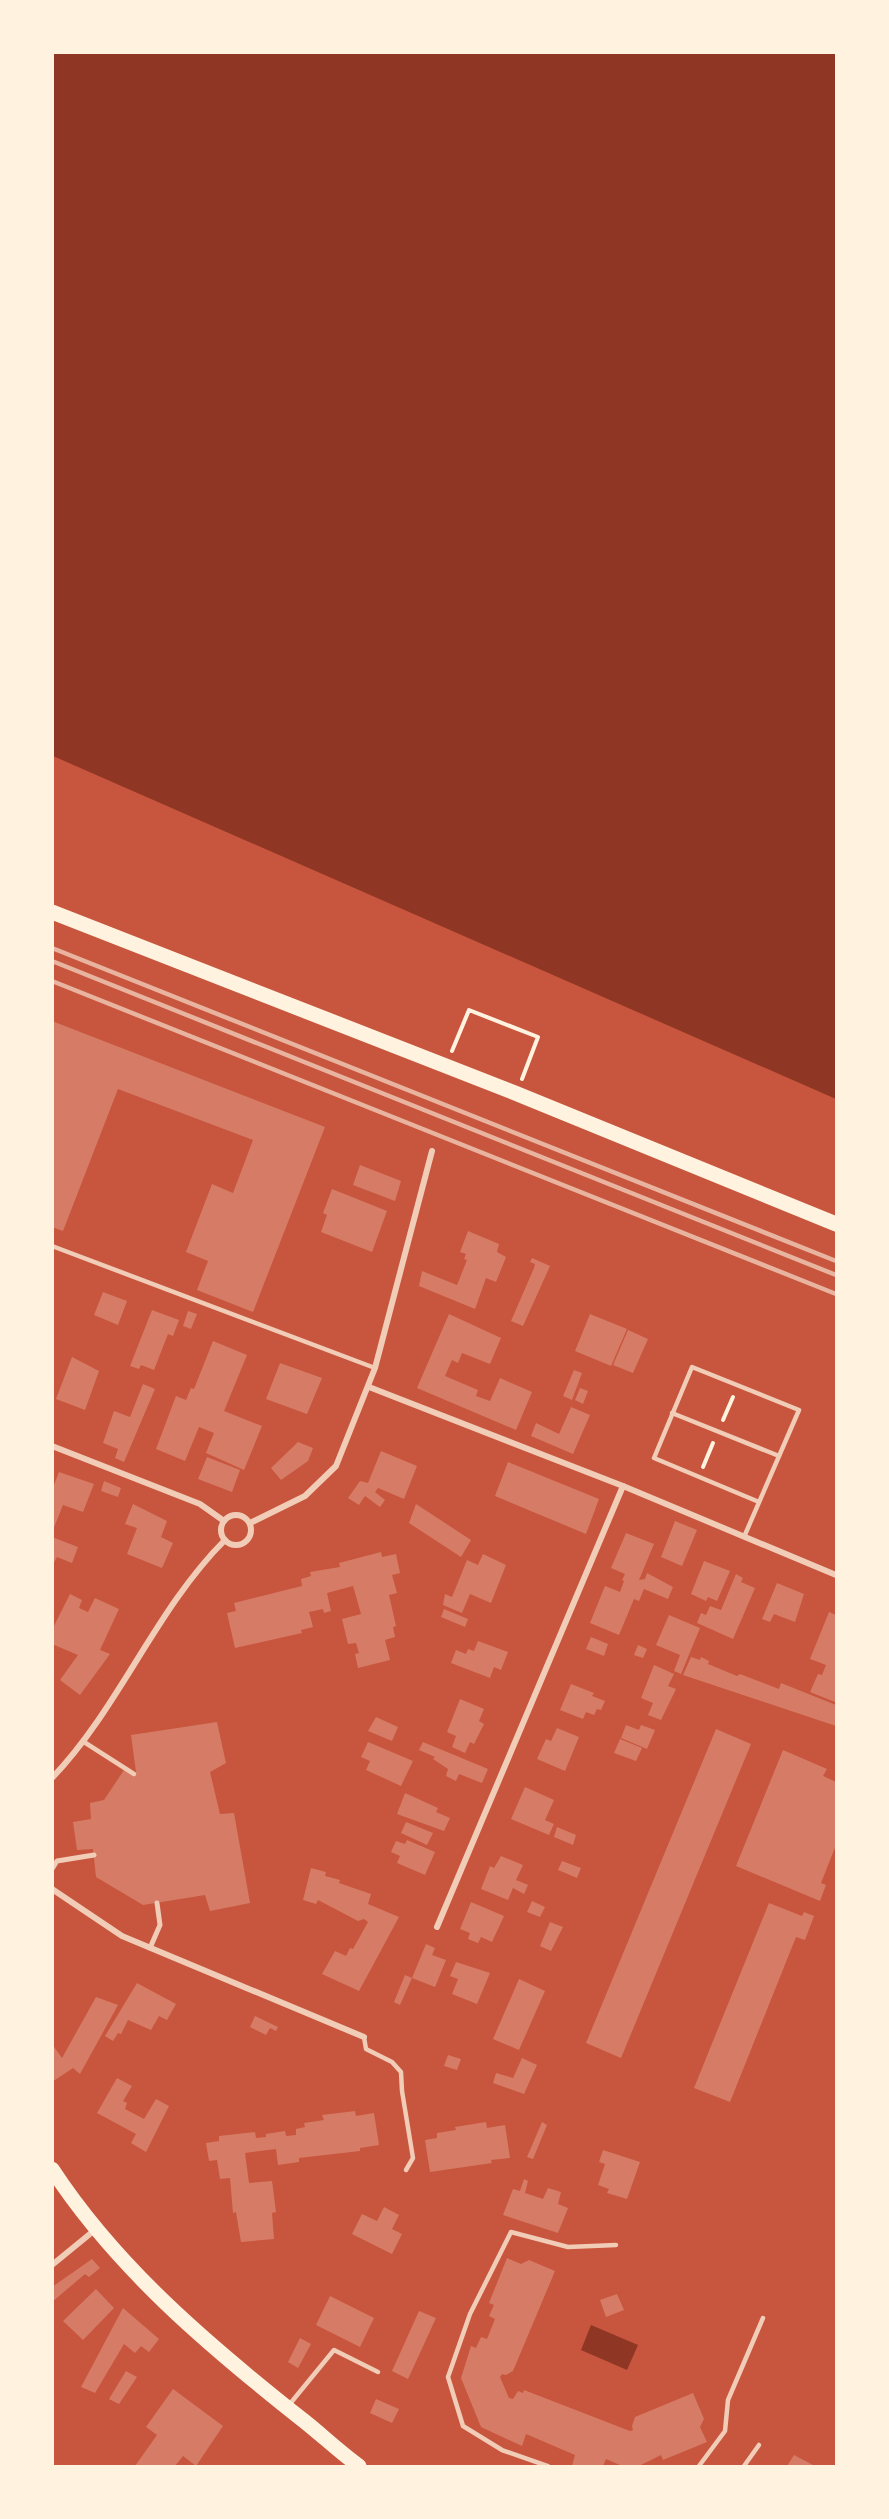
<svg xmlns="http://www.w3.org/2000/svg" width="889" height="2519" viewBox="0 0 889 2519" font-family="'Times New Roman',serif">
	<rect width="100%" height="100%" fill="#c8553d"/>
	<g fill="#8f3625">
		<path d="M53 52 836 53V1099L53 756Z"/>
		<path d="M591 2325 638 2345 627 2370 581 2350Z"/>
	</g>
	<g fill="#d67c66">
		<path d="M52 1021 325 1127 253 1312 197 1290 208 1261 186 1252 212 1184 233 1193 253 1140 118 1089 63 1231 52 1227Z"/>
		<path d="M360 1165 401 1181 395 1201 353 1185Z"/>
		<path d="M332 1189 387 1211 372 1252 321 1232 327 1215 323 1213Z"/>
		<path d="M468 1231 499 1244 497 1252 506 1257 496 1282 486 1278 475 1309 419 1286 422 1271 457 1285 467 1260 464 1259 466 1254 460 1252Z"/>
		<path d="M532 1258 550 1266 523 1326 511 1321 534 1268 535 1264 530 1262Z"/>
		<path d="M103 1292 127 1301 118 1325 94 1315Z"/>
		<path d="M152 1310 179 1320 173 1336 168 1334 154 1370 141 1365 139 1369 130 1366Z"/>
		<path d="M188 1311 197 1314 191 1329 183 1326Z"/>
		<path d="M449 1314 501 1338 490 1364 462 1353 458 1363 452 1360 445 1376 478 1390 476 1396 490 1401 500 1378 532 1392 516 1430 417 1388Z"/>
		<path d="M590 1314 627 1329 611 1366 575 1351Z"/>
		<path d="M628 1330 648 1339 633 1373 613 1365Z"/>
		<path d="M213 1341 247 1355 224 1411 262 1426 244 1470 206 1453 214 1433 199 1427 185 1461 156 1449 176 1396 186 1400 191 1388 194 1389Z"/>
		<path d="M72 1357 99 1371 85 1410 56 1399Z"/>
		<path d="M280 1363 322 1378 307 1414 266 1399Z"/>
		<path d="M574 1370 582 1373 572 1400 563 1396Z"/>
		<path d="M143 1384 155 1389 124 1462 115 1458 118 1449 103 1443 114 1411 130 1417Z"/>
		<path d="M580 1388 588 1391 583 1404 575 1400Z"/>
		<path d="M571 1407 590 1415 573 1454 531 1436 536 1423 559 1434Z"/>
		<path d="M298 1442 313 1448 308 1461 281 1480 271 1468Z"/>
		<path d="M381 1451 417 1466 404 1499 378 1488 375 1492 385 1500 380 1507 365 1496 359 1505 348 1498 360 1481 368 1483Z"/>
		<path d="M207 1457 240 1470 232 1492 198 1479Z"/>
		<path d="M508 1462 599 1499 586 1534 495 1496Z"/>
		<path d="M59 1472 94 1484 83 1512 63 1505 53 1530 52 1490Z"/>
		<path d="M104 1481 121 1488 118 1497 101 1491Z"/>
		<path d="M133 1504 167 1521 161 1537 173 1543 162 1568 127 1554 137 1528 125 1524Z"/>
		<path d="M416 1504 471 1540 461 1557 409 1523Z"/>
		<path d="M675 1521 697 1530 682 1566 661 1557Z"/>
		<path d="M626 1533 654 1544 639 1580 645 1579 647 1573 673 1587 668 1599 644 1589 639 1601 634 1599 619 1635 590 1623 605 1586 620 1592 624 1581 622 1580 625 1574 611 1568Z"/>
		<path d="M52 1537 78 1547 72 1563 57 1557 52 1566Z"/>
		<path d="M381 1552 382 1557 396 1554 400 1573 392 1575 397 1593 389 1595 396 1626 393 1627 395 1637 385 1640 390 1660 358 1668 355 1654 359 1653 356 1643 348 1644 342 1619 361 1614 353 1586 327 1593 331 1611 324 1613 323 1609 309 1612 313 1627 301 1630 302 1633 235 1648 227 1613 236 1611 234 1603 302 1586 301 1579 311 1576 310 1572 340 1567 339 1563Z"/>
		<path d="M483 1554 506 1565 491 1603 470 1594 462 1613 443 1605 445 1594 452 1597 467 1560 478 1565Z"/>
		<path d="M704 1561 730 1571 717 1601 708 1597 706 1601 691 1594Z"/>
		<path d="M736 1574 743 1578 741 1582 755 1588 733 1639 697 1623 701 1613 706 1615 710 1606 721 1610Z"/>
		<path d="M777 1583 804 1594 795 1622 774 1614 770 1622 762 1619Z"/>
		<path d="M70 1594 82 1600 79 1608 88 1612 95 1598 119 1609 100 1650 110 1654 80 1695 60 1680 78 1655 52 1644V1630Z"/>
		<path d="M444 1609 468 1619 465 1627 441 1617Z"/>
		<path d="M829 1612 836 1615 835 1702 810 1692 818 1674 822 1675 826 1665 810 1659Z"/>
		<path d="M669 1615 700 1628 681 1674 674 1671 680 1655 656 1645Z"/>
		<path d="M591 1637 608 1644 604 1656 586 1649Z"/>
		<path d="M478 1641 508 1652 501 1670 494 1667 490 1678 451 1663 456 1650 466 1654 468 1649 474 1651Z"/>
		<path d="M638 1645 647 1649 643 1658 634 1655Z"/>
		<path d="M691 1657 700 1660 701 1657 709 1661 708 1664 737 1676 740 1674 779 1689 781 1683 836 1705V1726L683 1675Z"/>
		<path d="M654 1665 674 1674 668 1686 676 1689 661 1720 648 1715 653 1703 641 1698Z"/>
		<path d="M571 1684 594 1693 592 1696 605 1701 601 1710 597 1709 594 1715 586 1712 583 1719 560 1710Z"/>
		<path d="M460 1699 484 1709 479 1721 484 1724 474 1744 470 1742 465 1753 452 1747 456 1736 447 1732Z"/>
		<path d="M376 1717 398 1727 392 1741 368 1731Z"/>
		<path d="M217 1722 226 1763 210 1772 220 1814 234 1813 250 1903 210 1911 205 1895 143 1905 96 1877 93 1849 77 1850 73 1822 91 1819 90 1803 104 1800 124 1770 133 1775 136 1772 131 1735Z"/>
		<path d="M626 1725 639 1730 641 1725 655 1730 647 1749 621 1738Z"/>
		<path d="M557 1728 579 1737 565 1771 537 1759 546 1739 551 1741Z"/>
		<path d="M716 1729 751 1744 621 2058 586 2043Z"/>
		<path d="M620 1739 642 1748 636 1761 614 1753Z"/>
		<path d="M368 1742 413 1761 401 1786 366 1770 370 1761 361 1757Z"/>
		<path d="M423 1742 488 1769 482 1783 459 1774 456 1781 446 1776 448 1769 433 1759 435 1757 419 1750Z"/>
		<path d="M783 1750 827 1769 823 1776 836 1782V1845L821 1883 826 1885 820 1901 736 1866Z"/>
		<path d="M525 1787 554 1800 545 1820 554 1824 549 1835 511 1819Z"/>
		<path d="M405 1793 438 1808 436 1812 450 1818 444 1831 397 1814Z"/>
		<path d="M406 1822 433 1833 427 1845 401 1833Z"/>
		<path d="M557 1827 576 1835 573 1845 554 1837Z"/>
		<path d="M407 1840 435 1852 425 1875 397 1863 400 1856 391 1852 396 1841 405 1844Z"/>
		<path d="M501 1856 523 1865 516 1880 528 1885 524 1894 513 1888 508 1900 481 1889 490 1866 494 1868Z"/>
		<path d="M562 1861 581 1868 577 1878 558 1870Z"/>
		<path d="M311 1868 326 1872 325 1876 340 1880 339 1883 371 1894 368 1904 399 1917 359 1991 322 1974 335 1951 346 1956 350 1948 353 1949 368 1922 364 1919 358 1921 318 1900 316 1904 303 1900Z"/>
		<path d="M532 1901 545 1907 540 1917 527 1912Z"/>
		<path d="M471 1902 504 1916 492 1942 481 1937 478 1943 468 1939 470 1933 460 1929Z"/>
		<path d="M769 1903 802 1916 804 1912 814 1916 805 1940 796 1937 730 2102 694 2088Z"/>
		<path d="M550 1922 563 1927 551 1951 540 1946Z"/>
		<path d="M426 1944 435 1948 432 1955 446 1960 435 1987 412 1978Z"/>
		<path d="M456 1962 490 1973 477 2004 452 1994 458 1979 450 1976Z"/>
		<path d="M405 1975 412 1978 400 2005 394 2002Z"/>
		<path d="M519 1979 545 1991 519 2050 493 2039Z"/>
		<path d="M137 1983 176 2004 167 2020 159 2016 151 2030 128 2020 121 2034 118 2033 113 2041 105 2036Z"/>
		<path d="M96 1997 118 2005 80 2074 73 2068 52 2082V2044L62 2058Z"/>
		<path d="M255 2016 278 2027 276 2031 270 2028 266 2035 250 2027Z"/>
		<path d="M448 2055 461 2059 457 2070 444 2066Z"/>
		<path d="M522 2058 537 2065 524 2094 493 2083 496 2073 513 2078Z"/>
		<path d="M117 2078 132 2086 123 2101 127 2103 125 2109 144 2119 156 2099 169 2106 146 2152 131 2143 136 2134 97 2113Z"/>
		<path d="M355 2111 356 2116 374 2113 379 2145 360 2148V2151L299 2158V2162L278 2165 276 2149 245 2153 249 2183 272 2181 276 2212 272 2213 274 2239 241 2242 236 2212 233 2213 230 2178 220 2179 217 2160 209 2161 206 2143 219 2141V2136L255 2132 256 2138 266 2137V2134L285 2131 286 2136 296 2135V2129L305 2127 304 2123 324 2120 322 2115Z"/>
		<path d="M486 2122 487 2128 505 2125 510 2158 491 2160 492 2163 430 2172 425 2140 437 2138V2133L456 2130 455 2127Z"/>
		<path d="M542 2122 547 2125 533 2159 527 2157Z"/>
		<path d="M603 2150 640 2162 627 2199 607 2193 609 2189 598 2185 605 2164 599 2162Z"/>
		<path d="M524 2179 528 2181 525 2193 543 2199 548 2188 561 2192 558 2204 568 2208 558 2233 503 2215 513 2189 520 2191Z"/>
		<path d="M384 2207 399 2215 392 2229 402 2234 392 2254 352 2234 362 2214 377 2221Z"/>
		<path d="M507 2258 521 2264 529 2260 555 2271 513 2371 506 2375 502 2374 500 2377 509 2398 513 2399 518 2391 523 2393 524 2390 630 2431 633 2430 632 2426 635 2417 693 2393 704 2419 700 2427 707 2442 663 2460 661 2455 639 2466H622L606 2459 603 2466H572L575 2455 526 2434 522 2446 481 2427 461 2378 471 2346 476 2348 481 2337 487 2339 495 2319 489 2316 494 2305 489 2303Z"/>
		<path d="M92 2259 100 2268 89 2277 85 2274 52 2302V2287Z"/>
		<path d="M96 2289 114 2308 83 2340 63 2321Z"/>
		<path d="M617 2294 624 2310 606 2317 600 2300Z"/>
		<path d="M330 2296 374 2318 360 2347 316 2325Z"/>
		<path d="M123 2308 159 2339 149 2352 141 2346 135 2353 124 2344 95 2393 81 2387Z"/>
		<path d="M419 2311 436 2318 408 2379 392 2371Z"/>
		<path d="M300 2338 311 2344 298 2368 288 2362Z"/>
		<path d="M126 2371 137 2377 119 2404 109 2399Z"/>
		<path d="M173 2389 223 2426 196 2466 183 2456 175 2466H135L157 2435 146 2427Z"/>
		<path d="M376 2399 399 2409 392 2423 370 2413Z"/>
		<path d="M794 2455 815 2466H787Z"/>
	</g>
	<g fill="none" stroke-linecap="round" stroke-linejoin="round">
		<g stroke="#fff3e0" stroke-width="4">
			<path d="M452 1051 469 1010 538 1037 522 1079"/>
			<path d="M723 1420 733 1397"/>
			<path d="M703 1467 713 1443"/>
		</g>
		<g stroke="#f1ccb7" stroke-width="4.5">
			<path d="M52 1246 375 1368"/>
			<path d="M672 1413 779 1456"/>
			<path d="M744 1537 799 1410 692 1367 654 1458 759 1502"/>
			<path d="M84 1742 134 1774"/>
			<path d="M364 2037 366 2049 392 2062 401 2072 402 2091 413 2158 406 2170"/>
			<path d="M289 2405 334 2350 378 2372"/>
			<path d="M548 2466 502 2450 463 2426 448 2377 470 2314 511 2232 568 2247 616 2245"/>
			<path d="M699 2466 725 2431 728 2400 763 2318"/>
			<path d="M744 2466 759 2445"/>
		</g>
		<g stroke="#f1ccb7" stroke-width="5">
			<path d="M52 1869 57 1861 94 1855"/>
			<path d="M150 1948 160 1925 157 1903"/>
		</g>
		<g stroke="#f1ccb7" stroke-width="6">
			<path d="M369 1387 623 1486 836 1575"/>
			<path d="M52 1446 200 1504 224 1521"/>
			<circle cx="236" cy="1530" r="15"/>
			<path d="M250 1523 305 1496 336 1466 375 1368 432 1151"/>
			<path d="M52 1778C120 1707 155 1610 225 1540"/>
			<path d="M52 1889 122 1936 364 2037"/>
			<path d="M437 1927 623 1486"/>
			<path d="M52 2265 96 2229"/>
		</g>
		<g stroke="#fff3e0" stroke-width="15">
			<path d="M52 912 515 1093 836 1224"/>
			<path d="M52 2169C116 2267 208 2345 299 2417 320 2433 338 2451 359 2466"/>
		</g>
		<g stroke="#e9b49f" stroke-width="4.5">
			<path d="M52 948 836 1261"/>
			<path d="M52 961 836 1275"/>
			<path d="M52 981 836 1294"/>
		</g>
	</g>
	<rect width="889" height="2519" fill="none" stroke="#fff3e0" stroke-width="108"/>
</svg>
